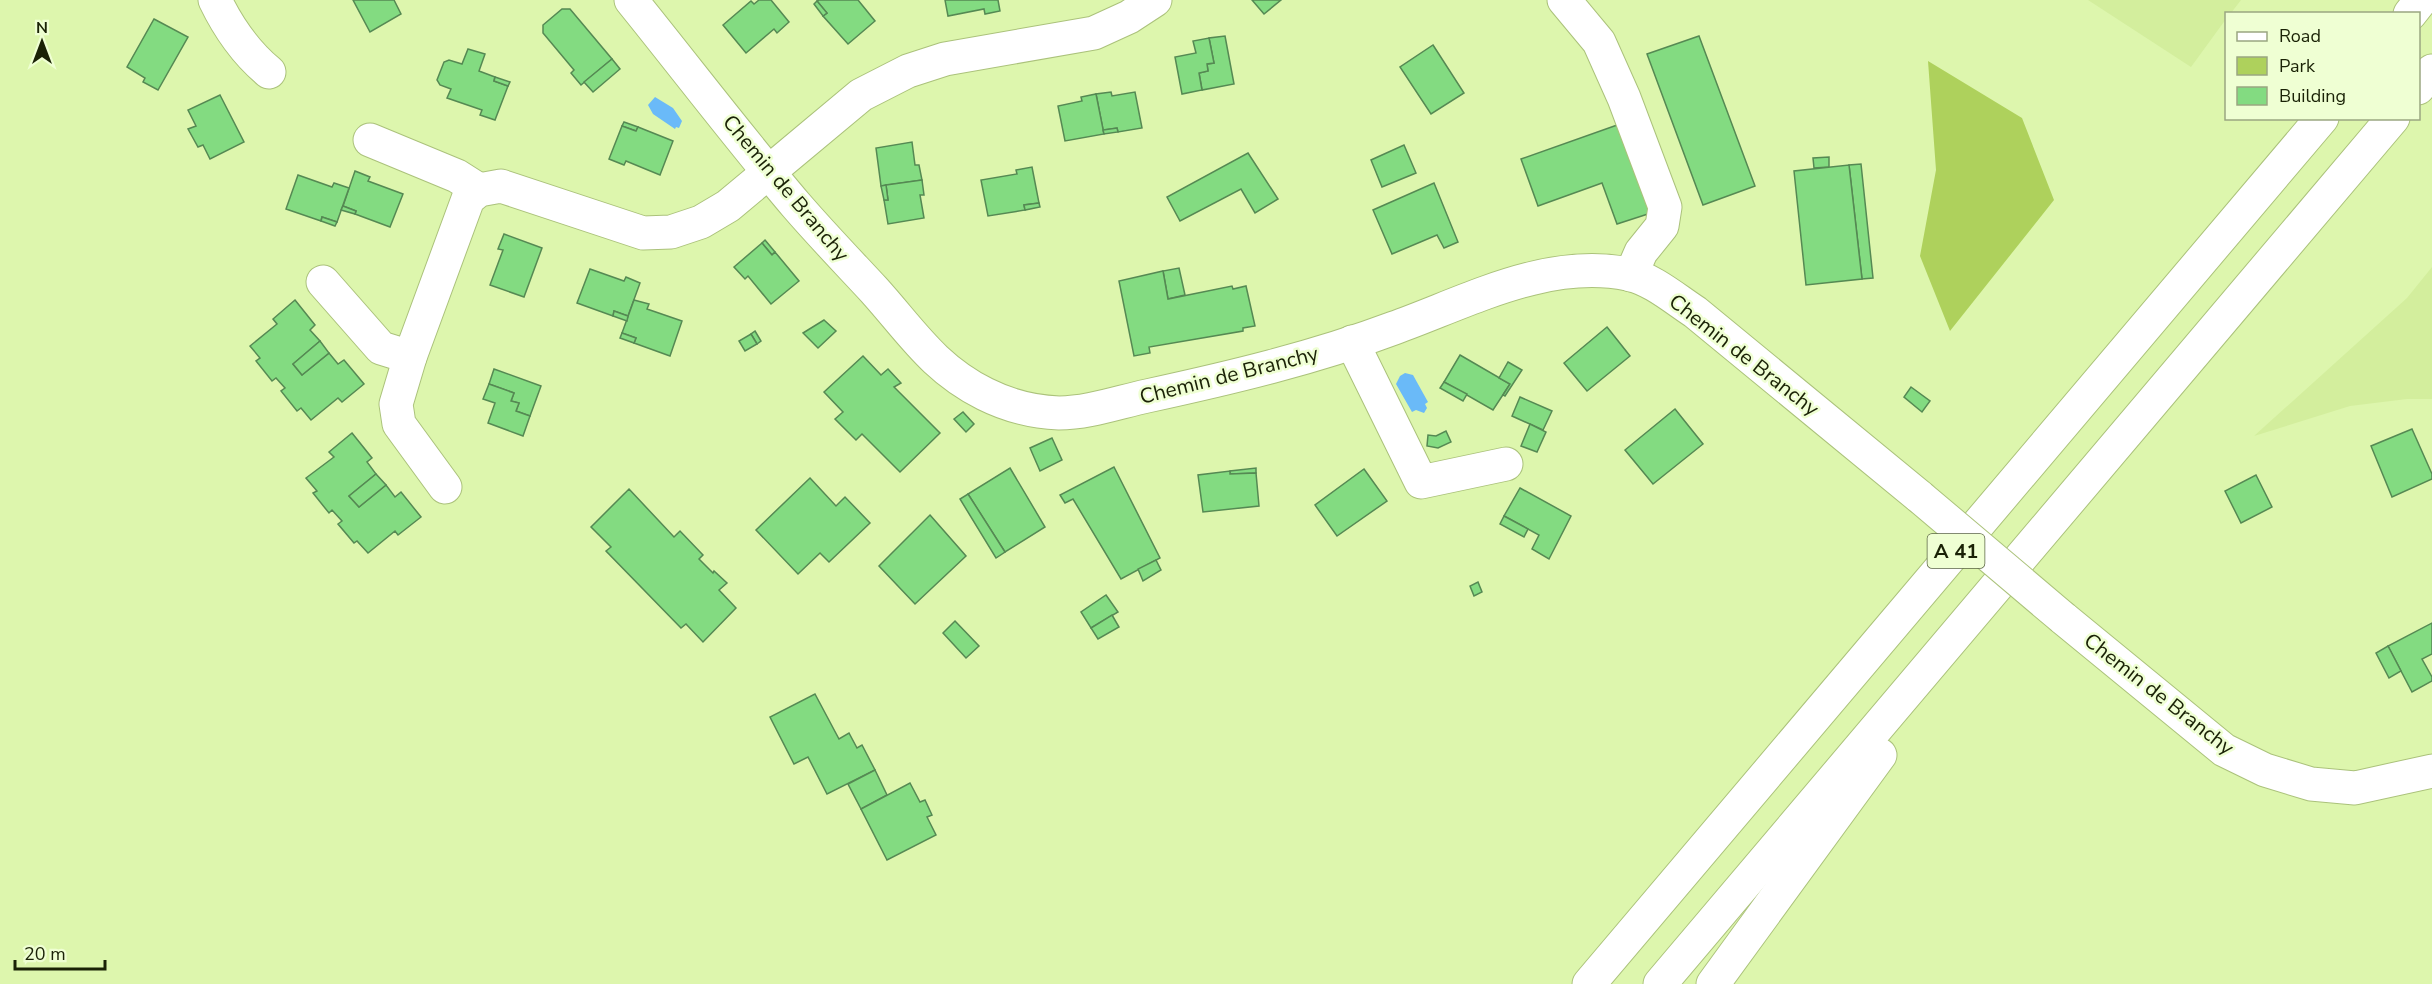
<svg xmlns="http://www.w3.org/2000/svg" width="2432" height="984" viewBox="0 0 2432 984" font-family="'Nunito Sans',sans-serif">
	<rect width="100%" height="100%" fill="#ddf6ad"/>
	<g fill="#d3ee9d">
		<path d="M2088 0H2241L2231 13 2226 14V19L2191 67Z"/>
		<path d="M2432 267V399H2407L2350 406 2254 436 2407 298Z"/>
	</g>
	<path fill="#aed15c" d="M1928 61 2022 118 2054 200 1950 331 1920 256 1936 170Z"/>
	<g fill="#6abaf8">
		<path d="M655 97 673 108 682 121 679 128 676 127 675 129 653 114 648 105Z"/>
		<path d="M1405 373 1413 375 1428 402 1425 404 1427 408 1424 413 1416 410 1412 412 1396 384 1400 376Z"/>
	</g>
	<g fill="#83db81" stroke="#558953" stroke-width="1.5">
		<path d="M353 0H394L401 14 370 32Z"/>
		<path d="M759 0H771L789 22 777 33 774 29 746 53 723 25 751 1 754 4Z"/>
		<path d="M819 0H858L875 21 848 44 823 16 827 13 817 1Z"/>
		<path d="M945 0H998L1000 11 985 14 984 9 948 16Z"/>
		<path d="M1252 0H1281L1264 14Z"/>
		<path d="M817 1 827 13 823 16 814 4Z"/>
		<path d="M562 9H570L612 59 581 85 571 73 574 70 543 33V25Z"/>
		<path d="M154 19 188 37 158 90 143 82 145 78 127 67Z"/>
		<path d="M1225 36 1234 84 1202 90 1199 73 1208 71 1207 64 1214 63 1209 38Z"/>
		<path d="M1699 36 1755 186 1703 205 1647 54Z"/>
		<path d="M1209 38 1214 63 1207 64 1208 71 1199 73 1202 90 1182 94 1175 57 1196 53 1193 41Z"/>
		<path d="M1433 45 1464 93 1431 114 1400 67Z"/>
		<path d="M468 49 485 54 479 71 495 77 494 81 508 86 495 120 480 115 482 110 447 98 451 89 440 85 437 80 444 62 449 60 462 64Z"/>
		<path d="M612 59 620 69 593 92 584 82Z"/>
		<path d="M495 77 510 82 508 86 494 81Z"/>
		<path d="M1111 92 1112 96 1135 92 1142 128 1118 132 1117 128 1103 130 1096 94Z"/>
		<path d="M1096 94 1104 134 1065 141 1058 106 1082 101 1081 97Z"/>
		<path d="M220 95 244 142 210 159 203 145 198 147 188 129 196 126 188 110Z"/>
		<path d="M624 122 638 127 636 131 622 126Z"/>
		<path d="M1620 124 1651 213 1617 224 1602 183 1538 206 1521 159Z"/>
		<path d="M622 126 636 131 638 127 673 141 660 175 626 161 624 165 609 159Z"/>
		<path d="M1117 128 1118 132 1104 134 1103 130Z"/>
		<path d="M912 142 915 165H919L922 180 881 186 876 148Z"/>
		<path d="M1404 145 1416 173 1382 187 1371 160Z"/>
		<path d="M1248 153 1278 199 1255 213 1241 189 1180 221 1167 197Z"/>
		<path d="M1829 157V167L1814 168 1813 158Z"/>
		<path d="M1861 164 1873 278 1862 279 1849 165Z"/>
		<path d="M1849 165 1862 279 1806 285 1794 171Z"/>
		<path d="M1032 167 1039 203 1024 205 1025 210 988 216 981 180 1017 174 1016 170Z"/>
		<path d="M355 171 370 177 368 181 403 194 390 227 355 214 356 211 343 206Z"/>
		<path d="M298 175 332 187 334 183 349 188 337 222 322 217 321 221 286 209Z"/>
		<path d="M922 180 924 195H920L924 218 888 224 884 200H888L886 185Z"/>
		<path d="M1434 183 1458 242 1444 248 1437 235 1392 254 1373 210Z"/>
		<path d="M886 185 888 200H884L881 186Z"/>
		<path d="M1039 203 1040 207 1025 210 1024 205Z"/>
		<path d="M343 206 356 211 355 214 341 210Z"/>
		<path d="M322 217 337 222 335 226 321 221Z"/>
		<path d="M504 234 542 248 524 297 490 285 503 250 498 249Z"/>
		<path d="M765 240 775 252 772 255 762 243Z"/>
		<path d="M762 243 772 255 775 252 799 281 771 304 748 276 745 279 734 267Z"/>
		<path d="M1179 268 1185 295 1168 299 1163 271Z"/>
		<path d="M590 269 624 281 626 277 640 283 628 316 614 311 613 316 577 303Z"/>
		<path d="M1163 271 1168 299 1232 286 1233 289 1246 286 1255 326 1243 328V331L1149 347 1150 353 1134 356 1119 281Z"/>
		<path d="M295 300 315 325 310 330 320 341 293 364 302 375 329 353 338 364 344 360 364 384 342 402 338 398 311 420 301 408 297 411 281 391 285 388 276 378 272 381 256 361 260 358 250 346 277 324 273 319Z"/>
		<path d="M634 300 649 304 647 309 682 321 670 356 634 343 636 338 622 333Z"/>
		<path d="M614 311 628 316 627 321 613 316Z"/>
		<path d="M824 320 836 331 818 348 803 333Z"/>
		<path d="M1607 327 1630 356 1587 391 1564 363Z"/>
		<path d="M755 331 761 341 757 344 751 334Z"/>
		<path d="M622 333 636 338 634 343 620 338Z"/>
		<path d="M751 334 757 344 745 351 739 341Z"/>
		<path d="M320 341 329 353 302 375 293 364Z"/>
		<path d="M1460 355 1510 384 1493 410 1444 382Z"/>
		<path d="M863 356 881 375 888 369 901 383 894 387 940 433 900 472 862 434 856 440 835 419 843 412 824 392Z"/>
		<path d="M1508 362 1522 370 1505 396 1503 395 1510 384 1499 378Z"/>
		<path d="M494 369 541 386 530 416 516 411 519 403 511 401 514 393 489 384Z"/>
		<path d="M1444 382 1467 394 1463 401 1440 388Z"/>
		<path d="M489 384 514 393 511 401 519 403 516 411 530 416 523 436 488 423 495 403 483 399Z"/>
		<path d="M1911 387 1930 401 1922 412 1904 397Z"/>
		<path d="M1520 397 1552 411 1543 430 1512 416Z"/>
		<path d="M1675 409 1703 444 1653 484 1625 450Z"/>
		<path d="M963 412 974 424 966 432 954 419Z"/>
		<path d="M1530 424 1546 432 1537 452 1521 446Z"/>
		<path d="M2412 429 2432 474V479L2392 497 2371 446Z"/>
		<path d="M1446 431 1451 442 1438 448 1427 446 1428 435 1436 436Z"/>
		<path d="M352 433 372 458 367 462 376 474 349 496 359 507 386 485 395 497 401 492 421 517 398 535 395 531 368 553 357 541 354 543 338 524 342 521 332 510 329 513 313 493 317 491 306 478 334 457 329 452Z"/>
		<path d="M1052 438 1062 460 1040 471 1030 448Z"/>
		<path d="M1114 467 1160 558 1121 579 1073 499 1065 503 1060 495Z"/>
		<path d="M1010 468 1045 527 1005 552 968 494Z"/>
		<path d="M1256 468V473L1230 474V471Z"/>
		<path d="M1364 469 1387 501 1337 536 1315 505Z"/>
		<path d="M1230 471V474L1256 473 1259 506 1203 512 1198 475Z"/>
		<path d="M376 474 386 485 359 507 349 496Z"/>
		<path d="M2256 475 2272 507 2241 523 2225 491Z"/>
		<path d="M810 478 836 506 845 497 870 523 829 562 820 553 798 574 756 530Z"/>
		<path d="M1520 488 1571 516 1549 559 1532 549 1539 535 1504 516Z"/>
		<path d="M629 489 674 537 680 531 703 555 699 559 713 573 714 571 727 583 719 590 736 608 703 642 686 624 681 628 606 551 611 547 591 527Z"/>
		<path d="M968 494 1005 552 996 558 960 499Z"/>
		<path d="M930 515 966 556 915 604 879 566Z"/>
		<path d="M1504 516 1528 529 1524 537 1500 524Z"/>
		<path d="M1156 560 1161 570 1143 581 1138 569Z"/>
		<path d="M1478 582 1482 592 1474 596 1470 586Z"/>
		<path d="M1106 595 1118 612 1091 628 1081 612Z"/>
		<path d="M1112 615 1119 627 1098 639 1091 628Z"/>
		<path d="M955 621 979 646 966 658 943 633Z"/>
		<path d="M2432 623V654L2422 659 2432 677V681L2412 692 2388 646Z"/>
		<path d="M2388 646 2401 671 2389 678 2376 653Z"/>
		<path d="M815 694 839 739 849 733 857 748 862 745 875 770 827 794 808 757 794 764 770 717Z"/>
		<path d="M875 770 887 795 861 809 848 784Z"/>
		<path d="M910 783 920 802 925 800 932 815 927 817 936 835 887 860 861 809Z"/>
	</g>
	<g fill="none" stroke-linecap="round" stroke-linejoin="round">
		<g stroke="#abc27b" stroke-width="35">
			<g id="minor">
				<path d="M215 0C229 29 245 52 269 72"/>
				<path d="M631 0C686 68 739 138 796 205 821 234 848 262 874 290 911 331 933 368 985 394 1009 406 1033 412 1059 413 1088 413 1119 402 1147 396 1230 378 1314 358 1394 328 1469 301 1547 258 1628 274 1652 279 1675 299 1695 312L1920 497"/>
				<path d="M1564 0 1599 42 1624 98 1665 207 1662 226 1641 252 1631 275"/>
				<path d="M370 140 457 176 479 190"/>
				<path d="M323 282 381 348 410 357 396 404 399 424 445 487"/>
				<path d="M1352 342 1421 482 1506 464"/>
				<path d="M410 357 468 199 479 190 501 186 643 233 671 232 701 222 728 206 861 95 908 71 945 59 1094 33 1129 17 1155 0"/>
				<path d="M2063 618 2224 750 2265 770 2311 784 2355 788 2432 771"/>
			</g>
		</g>
		<g stroke="#abc27b" stroke-width="35">
			<g id="highway">
				<path d="M2410 14 2421 0"/>
				<path d="M2418 88 2432 71"/>
				<path d="M1589 984 2322 118"/>
				<path d="M1660 984 2393 118"/>
				<path d="M1713 984 1880 755"/>
			</g>
		</g>
		<use href="#minor" stroke="#fff" stroke-width="33"/>
		<use href="#highway" stroke="#fff" stroke-width="33"/>
		<g stroke="#abc27b" stroke-width="35" stroke-linecap="butt">
			<path id="minor-bridge" d="M1920 497 2063 618"/>
		</g>
		<use href="#minor-bridge" stroke="#fff" stroke-width="33"/>
	</g>
	<g text-anchor="middle" dominant-baseline="central" stroke-width="5" stroke-linejoin="round" paint-order="stroke">
		<rect fill="#efffd3" stroke="#5a6444" stroke-width="1.5" x="1927.5" y="534" width="57" height="34" rx="4.5"/>
		<g font-size="20" font-weight="bold" fill="#1a2206">
			<text x="1956" y="551">A 41</text>
		</g>
		<g font-size="21" fill="#1a2206" stroke="#efffd3">
			<text transform="translate(786 188) rotate(50)">Chemin de Branchy</text>
			<text transform="translate(1744 355) rotate(38)">Chemin de Branchy</text>
			<text transform="translate(1229 375) rotate(-14)">Chemin de Branchy</text>
			<text transform="translate(2159 694) rotate(38)">Chemin de Branchy</text>
		</g>
	</g>
	<rect x="2225" y="12" width="195" height="108" fill="#efffd3" stroke="#9aa781" stroke-width="1.5"/>
	<rect x="2237" y="32" width="30" height="9" fill="#ffffff" stroke="#9aa781" stroke-width="1.5"/>
	<text x="2279" y="42" font-size="18" fill="#1a2206">Road</text>
	<rect x="2237" y="57" width="30" height="18" fill="#aed15c" stroke="#9aa781" stroke-width="1.5"/>
	<text x="2279" y="72" font-size="18" fill="#1a2206">Park</text>
	<rect x="2237" y="87" width="30" height="18" fill="#83db81" stroke="#9aa781" stroke-width="1.5"/>
	<text x="2279" y="102" font-size="18" fill="#1a2206">Building</text>
	<g transform="translate(42 42)" stroke="#efffd3" stroke-width="4.5" paint-order="stroke">
	<path d="M0-4.5L10 22L0 15L-10 22Z" fill="#1a2206"/>
	<text y="-9" font-size="16" font-weight="bold" text-anchor="middle" fill="#1a2206">N</text>
	</g>
	<path d="M15 960v9h90v-9" fill="none" stroke="#1a2206" stroke-width="3"/>
	<text x="24" y="960" font-size="18" fill="#1a2206" stroke="#efffd3" stroke-width="4.5" paint-order="stroke">20 m</text>
</svg>
